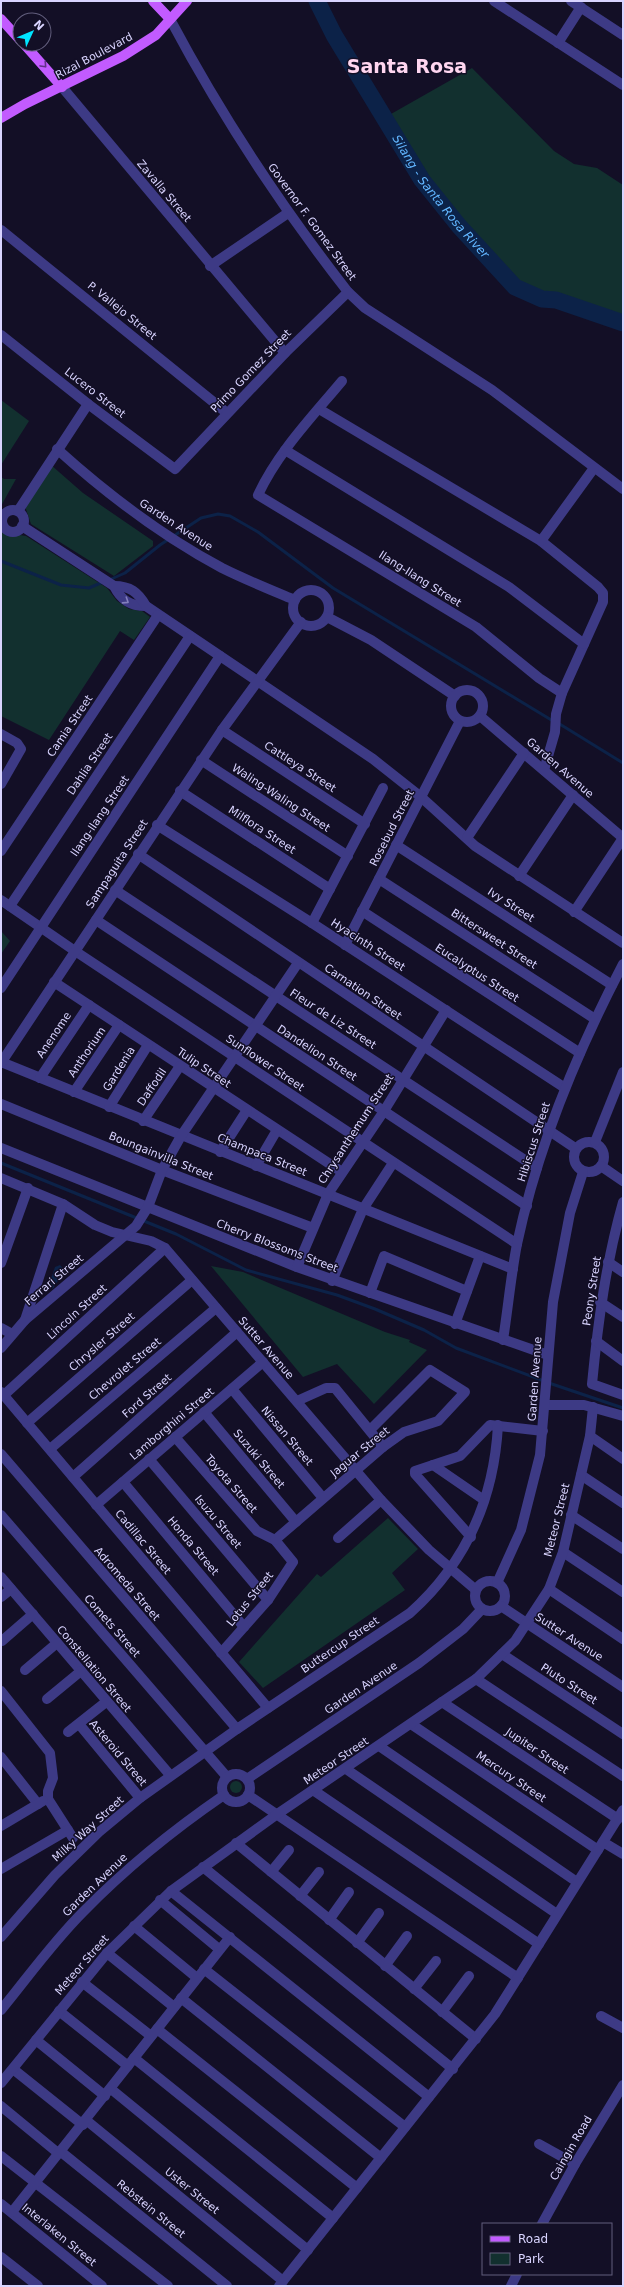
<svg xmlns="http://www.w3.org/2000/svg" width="624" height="2287" viewBox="0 0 624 2287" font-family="'DejaVu Sans',sans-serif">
	<rect width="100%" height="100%" fill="#130f26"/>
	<g fill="#12302f">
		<path d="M472 68 554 151 574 164 597 168 623 185V319L581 304 563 295 542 291 518 282 482 242 453 215 391 114Z"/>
		<path d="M1 400 29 421 1 465Z"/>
		<path d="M51 465 83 493 153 541V546L114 576 31 524 25 506Z"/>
		<path d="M1 477 4 479H16L1 506Z"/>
		<path d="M1 532 26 536 107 588 117 601 129 609 142 611 150 617 134 640 120 631 49 740 1 716Z"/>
		<path d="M1 931 10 941 1 954Z"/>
		<path d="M211 1266 243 1272 385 1332 410 1340 409 1342 427 1350 374 1404 337 1364 303 1377Z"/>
		<path d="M388 1518 418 1549 392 1573 405 1590 263 1688 239 1662 317 1574 321 1577Z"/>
		<circle cx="236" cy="1787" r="6"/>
	</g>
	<path fill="#0c2248" d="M60 1265 65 1271C63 1277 57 1280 53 1289L45 1283 52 1276 55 1267Z"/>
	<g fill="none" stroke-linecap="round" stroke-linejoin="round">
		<g stroke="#0c2248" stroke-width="3">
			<path d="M1 561 61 585 89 588 103 582"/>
			<path d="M109 580 125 573 160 545 201 518 218 514 230 516 258 532 333 588 553 721"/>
			<path d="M558 723 623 763"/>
			<path d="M1 1163 176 1234 246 1270 337 1295 375 1309 424 1330 456 1348 544 1381"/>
			<path d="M549 1383 623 1408"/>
		</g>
		<path stroke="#0c2248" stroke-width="17" id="s1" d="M317 1 334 35 422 180 459 226 515 287 542 299 556 300 623 323"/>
		<g stroke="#3d3a85" stroke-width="10">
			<path d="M494 1 623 85"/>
			<path d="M571 1 623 35"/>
			<path d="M170 19C221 115 281 206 348 292L365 308 492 390 623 489"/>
			<path d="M558 43 581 7"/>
			<path d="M62 87 285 353"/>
			<path d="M1 230 227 413"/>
			<path d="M210 266 288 213"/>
			<path d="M1 335 88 404 175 469 285 353 348 292"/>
			<path d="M342 381C312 417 278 452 258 495L476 627 539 678 562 693"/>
			<path d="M319 409 541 541 598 587 603 593V602L562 693 556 714 555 732 544 770"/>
			<path d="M57 449C108 495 162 536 222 568 246 580 271 590 295 600"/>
			<path d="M285 450 509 587 584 644"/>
			<circle cx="13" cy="521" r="11"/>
			<path d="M18 511 88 404"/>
			<path d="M22 526 114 586C121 600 130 606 146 606"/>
			<path d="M541 541 594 468"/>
			<path d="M114 586C130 586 138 592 146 606L373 759 421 797 475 846 623 943"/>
			<circle cx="311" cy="608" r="18"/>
			<path d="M327 617 371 640 455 696"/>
			<circle cx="467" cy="706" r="16"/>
			<path d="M480 716 623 838"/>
			<path d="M222 730 365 824"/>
			<path d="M1 734 17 743 21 749 1 784"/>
			<path d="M201 760 348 856"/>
			<path d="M180 791 330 889"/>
			<path d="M157 825 312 923 565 1088"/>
			<path d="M467 838 524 753"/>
			<path d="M396 845 612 985"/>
			<path d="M1 851 158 615"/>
			<path d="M138 854 575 1148"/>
			<path d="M519 876 573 795"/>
			<path d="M379 879 595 1019"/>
			<path d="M115 890 537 1168"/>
			<path d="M1 900 75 951 517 1244"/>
			<path d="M10 906 190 636"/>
			<path d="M362 911 580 1053"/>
			<path d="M574 912 623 838"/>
			<path d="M96 920 527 1206"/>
			<path d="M312 923 383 788"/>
			<path d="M345 945 460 721"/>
			<path d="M54 982 342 1172"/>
			<path d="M1 988 220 656"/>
			<path d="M1 1062 513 1269"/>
			<path d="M1 1063 222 730 301 622"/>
			<path d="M40 1078 89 1005"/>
			<path d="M74 1092 119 1025"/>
			<path d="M1 1104 162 1170 313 1228"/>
			<path d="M109 1107 148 1045"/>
			<path d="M143 1121 180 1066"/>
			<circle cx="589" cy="1157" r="15"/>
			<path d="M595 1142 623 1072"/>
			<path d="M1 1148 297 1267 548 1355"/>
			<path d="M220 1152 247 1110"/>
			<path d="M256 1166 277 1130"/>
			<path d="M601 1166 623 1181"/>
			<path d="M1 1178 63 1204 95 1225 112 1232 151 1241 165 1248 381 1500 429 1550 476 1590"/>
			<path d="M623 1202C606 1262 598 1322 592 1384L623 1395"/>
			<path d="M608 1262 623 1272"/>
			<path d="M1 1263 28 1188"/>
			<path d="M297 1267 328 1194 384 1111 446 1010"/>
			<path d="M332 1281 363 1209 393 1163"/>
			<path d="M370 1293 384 1256 467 1291"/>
			<path d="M600 1302 623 1317"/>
			<path d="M25 1320 63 1204"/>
			<path d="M455 1324 480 1256"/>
			<path d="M1 1328 12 1334"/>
			<path d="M503 1340C508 1308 511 1275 517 1244 538 1145 577 1052 623 964"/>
			<path d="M596 1341 623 1361"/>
			<path d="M1 1348 25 1320 136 1226 148 1207 162 1170 181 1136 298 963"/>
			<path d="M232 1389 323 1498"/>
			<path d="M1 1392 268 1708"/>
			<path d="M4 1395 165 1248"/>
			<path d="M297 1401 326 1388H335L383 1447"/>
			<path d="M545 1405H584L623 1416"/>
			<path d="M204 1412 296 1522"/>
			<path d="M27 1423 192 1280"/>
			<path d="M590 1436 623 1459"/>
			<path d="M175 1437 257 1531 275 1540 293 1562 268 1600 221 1653"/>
			<path d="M50 1449 216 1308"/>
			<path d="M1 1454 237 1729"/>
			<path d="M149 1459 268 1600"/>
			<path d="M433 1465 484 1500"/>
			<path d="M581 1475 623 1503"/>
			<path d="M73 1477 237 1332"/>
			<path d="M123 1482 244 1627"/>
			<path d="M96 1505 263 1362"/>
			<path d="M1 1515 227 1777"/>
			<path d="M571 1515 623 1549"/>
			<path d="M471 1537 415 1474V1471L460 1456 490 1425 543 1431"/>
			<path d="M338 1538 381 1500"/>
			<path d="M275 1540 383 1447 404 1432 438 1421 465 1392 430 1370 371 1429"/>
			<path d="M563 1552 623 1592"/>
			<path d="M1 1577 170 1775"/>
			<circle cx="490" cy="1596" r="15"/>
			<path d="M497 1583 521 1530 540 1455 553 1302 570 1213 583 1172"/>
			<path d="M549 1589 623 1639"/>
			<path d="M1 1597 11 1589"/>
			<path d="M501 1606 623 1687"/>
			<path d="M2 1641 33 1614"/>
			<path d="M502 1654 623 1734"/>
			<path d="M25 1670 57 1643"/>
			<path d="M476 1679 623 1776"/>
			<path d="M1 1691 50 1753 53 1778 48 1791V1799L73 1838"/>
			<path d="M47 1699 81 1671"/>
			<path d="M442 1702 618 1819"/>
			<path d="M79 1724 140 1798"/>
			<path d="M411 1724 598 1850"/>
			<path d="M68 1732 106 1702"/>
			<path d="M379 1746 577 1882"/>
			<path d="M1 1757 38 1804"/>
			<path d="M346 1769 557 1914"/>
			<circle cx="236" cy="1788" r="14"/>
			<path d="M247 1779 419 1663 463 1629 482 1609"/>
			<path d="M313 1790 539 1944"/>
			<path d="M248 1795 518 1978"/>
			<path d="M1 1826 43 1801"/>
			<path d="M603 1842 623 1854"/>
			<path d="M236 1843 476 2039"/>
			<path d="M203 1867 453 2069"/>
			<path d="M1 1869 68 1830"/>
			<path d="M271 1872 289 1850"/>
			<path d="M171 1891 429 2097"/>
			<path d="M300 1896 319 1872"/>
			<path d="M160 1900 219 1949"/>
			<path d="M329 1920 349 1892"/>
			<path d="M134 1926 197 1978"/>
			<path d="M1 1937 55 1875 99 1832 140 1798 237 1729 410 1613C466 1563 494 1500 498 1425"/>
			<path d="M357 1943 379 1913"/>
			<path d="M107 1953 174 2007"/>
			<path d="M385 1966 407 1936"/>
			<path d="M204 1969 405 2127"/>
			<path d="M82 1982 151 2036"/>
			<path d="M414 1989 436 1961"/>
			<path d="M181 1998 381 2158"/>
			<path d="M1 2010C28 1977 53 1942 83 1912 126 1868 173 1830 224 1795"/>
			<path d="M59 2011 128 2066"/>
			<path d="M442 2012 469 1976"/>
			<path d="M601 2016 623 2028"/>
			<path d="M157 2029 357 2188"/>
			<path d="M36 2040 105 2096"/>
			<path d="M134 2058 333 2218"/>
			<path d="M13 2069 83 2125"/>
			<path d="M1 2083 107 1953 171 1891 276 1815 476 1679 515 1641 549 1589 563 1552 590 1436 593 1407"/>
			<path d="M111 2089 308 2250"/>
			<path d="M1 2106 58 2153"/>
			<path d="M86 2120 283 2281"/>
			<path d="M539 2144 575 2164"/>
			<path d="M60 2151 227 2286"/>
			<path d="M1 2156 168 2286"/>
			<path d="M1 2204 102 2286"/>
			<path d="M12 2212 230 1937"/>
			<path d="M542 2224 575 2164 623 2085"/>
			<path d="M1 2257 38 2286"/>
			<path d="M279 2286 495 2014 623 1810"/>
			<path d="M511 2286 517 2274"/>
		</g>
		<g stroke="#c25bff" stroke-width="10">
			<path d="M153 1 170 19"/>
			<path d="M1 19 20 40"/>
			<path d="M24 44 62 87"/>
			<path d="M1 118 25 104 123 56 156 35 187 1"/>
		</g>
	</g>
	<defs><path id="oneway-chevron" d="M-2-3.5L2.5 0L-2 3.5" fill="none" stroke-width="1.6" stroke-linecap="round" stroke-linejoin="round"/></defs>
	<use stroke="#623188" href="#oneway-chevron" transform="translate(44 65) rotate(47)"/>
	<use stroke="#837fbc" href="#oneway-chevron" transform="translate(126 601) rotate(33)"/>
	<g text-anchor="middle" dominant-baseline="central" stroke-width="3" stroke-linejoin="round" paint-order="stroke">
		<g font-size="11" fill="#d9d4ff" stroke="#130f26">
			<text transform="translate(94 56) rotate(-28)">Rizal Boulevard</text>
			<text transform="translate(164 191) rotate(50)">Zavalla Street</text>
			<text transform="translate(312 222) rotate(54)">Governor F. Gomez Street</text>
			<text transform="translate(122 311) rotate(39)">P. Vallejo Street</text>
			<text transform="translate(251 371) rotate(-46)">Primo Gomez Street</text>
			<text transform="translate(95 393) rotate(38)">Lucero Street</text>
			<text transform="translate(176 525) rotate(33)">Garden Avenue</text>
			<text transform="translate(420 579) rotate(32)">Ilang-Ilang Street</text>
			<text transform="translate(70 726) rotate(-56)">Camia Street</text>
			<text transform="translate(90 764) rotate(-56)">Dahlia Street</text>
			<text transform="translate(300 767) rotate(33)">Cattleya Street</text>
			<text transform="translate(560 768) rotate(41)">Garden Avenue</text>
			<text transform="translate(281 798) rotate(33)">Waling-Waling Street</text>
			<text transform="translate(100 816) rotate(-56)">Ilang-Ilang Street</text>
			<text transform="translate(392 828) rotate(-63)">Rosebud Street</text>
			<text transform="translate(262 830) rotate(33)">Milflora Street</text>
			<text transform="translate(117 864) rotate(-57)">Sampaguita Street</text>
			<text transform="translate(511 905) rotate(33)">Ivy Street</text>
			<text transform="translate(494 939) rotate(33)">Bittersweet Street</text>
			<text transform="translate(368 945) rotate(33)">Hyacinth Street</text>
			<text transform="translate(477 973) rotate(33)">Eucalyptus Street</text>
			<text transform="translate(363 992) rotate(34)">Carnation Street</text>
			<text transform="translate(333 1019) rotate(33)">Fleur de Liz Street</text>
			<text transform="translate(54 1035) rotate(-56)">Anenome</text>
			<text transform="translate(87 1052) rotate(-56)">Anthorium</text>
			<text transform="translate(317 1053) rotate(33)">Dandelion Street</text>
			<text transform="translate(265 1063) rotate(34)">Sunflower Street</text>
			<text transform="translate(204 1068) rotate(34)">Tulip Street</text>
			<text transform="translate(119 1069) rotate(-58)">Gardenia</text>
			<text transform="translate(152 1087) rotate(-56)">Daffodil</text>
			<text transform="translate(356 1129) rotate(-57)">Chrysanthemum Street</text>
			<text transform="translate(534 1142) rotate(-72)">Hibiscus Street</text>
			<text transform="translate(262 1155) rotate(22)">Champaca Street</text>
			<text transform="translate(161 1156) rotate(22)">Boungainvilla Street</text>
			<text transform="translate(277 1246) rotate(21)">Cherry Blossoms Street</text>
			<text transform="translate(54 1280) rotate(-40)">Ferrari Street</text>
			<text transform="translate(592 1291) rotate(-81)">Peony Street</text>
			<text transform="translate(77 1312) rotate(-42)">Lincoln Street</text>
			<text transform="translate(102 1342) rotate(-41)">Chrysler Street</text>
			<text transform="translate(266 1348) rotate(49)">Sutter Avenue</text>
			<text transform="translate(125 1369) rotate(-40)">Chevrolet Street</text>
			<text transform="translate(535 1379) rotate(-86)">Garden Avenue</text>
			<text transform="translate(147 1396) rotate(-41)">Ford Street</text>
			<text transform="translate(172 1424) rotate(-40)">Lamborghini Street</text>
			<text transform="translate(287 1436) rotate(50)">Nissan Street</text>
			<text transform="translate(360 1452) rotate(-39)">Jaguar Street</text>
			<text transform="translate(259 1459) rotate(50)">Suzuki Street</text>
			<text transform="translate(231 1484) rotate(49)">Toyota Street</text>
			<text transform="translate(557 1520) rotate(-76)">Meteor Street</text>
			<text transform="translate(218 1522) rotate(50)">Isuzu Street</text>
			<text transform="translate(143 1542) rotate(50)">Cadillac Street</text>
			<text transform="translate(193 1546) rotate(50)">Honda Street</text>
			<text transform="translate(127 1584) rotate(49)">Adromeda Street</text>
			<text transform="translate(250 1599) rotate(-51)">Lotus Street</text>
			<text transform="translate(112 1626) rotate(49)">Comets Street</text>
			<text transform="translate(569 1637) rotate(33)">Sutter Avenue</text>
			<text transform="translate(340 1645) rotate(-34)">Buttercup Street</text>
			<text transform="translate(94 1669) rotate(50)">Constellation Street</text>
			<text transform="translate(569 1684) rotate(33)">Pluto Street</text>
			<text transform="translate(361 1688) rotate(-34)">Garden Avenue</text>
			<text transform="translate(537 1751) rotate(34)">Jupiter Street</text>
			<text transform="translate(118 1753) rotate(50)">Asteroid Street</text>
			<text transform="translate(336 1761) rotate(-34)">Meteor Street</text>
			<text transform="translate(511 1777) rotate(34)">Mercury Street</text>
			<text transform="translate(88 1829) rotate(-42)">Milky Way Street</text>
			<text transform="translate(95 1885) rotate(-44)">Garden Avenue</text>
			<text transform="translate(82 1965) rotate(-49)">Meteor Street</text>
			<text transform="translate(571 2148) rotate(-60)">Caingin Road</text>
			<text transform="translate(192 2191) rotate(39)">Uster Street</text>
			<text transform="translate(151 2209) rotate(39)">Rebstein Street</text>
			<text transform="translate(59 2235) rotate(39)">Interlaken Street</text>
		</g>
		<g font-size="12" font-style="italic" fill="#62b6ff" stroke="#130f26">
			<text stroke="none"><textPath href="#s1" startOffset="232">Silang - Santa Rosa River</textPath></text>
		</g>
		<g font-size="19" font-weight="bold" fill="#ffd6f0" stroke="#130f26">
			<text x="407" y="66">Santa Rosa</text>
		</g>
	</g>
	<rect width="624" height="2287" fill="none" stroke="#d9d4ff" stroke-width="4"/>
	<rect x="482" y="2223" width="130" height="52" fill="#130f26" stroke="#625e7d"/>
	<rect x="490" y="2236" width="20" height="6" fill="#c25bff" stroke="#625e7d"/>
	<text x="518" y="2243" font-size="12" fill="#d9d4ff">Road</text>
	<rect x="490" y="2253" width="20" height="12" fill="#12302f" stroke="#625e7d"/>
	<text x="518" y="2263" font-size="12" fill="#d9d4ff">Park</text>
	<g transform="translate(32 32) rotate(46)"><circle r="19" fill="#130f26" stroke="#625e7d"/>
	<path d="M0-3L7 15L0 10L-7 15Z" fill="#00e5ff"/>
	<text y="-6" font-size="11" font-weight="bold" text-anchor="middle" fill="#d9d4ff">N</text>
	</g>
</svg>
